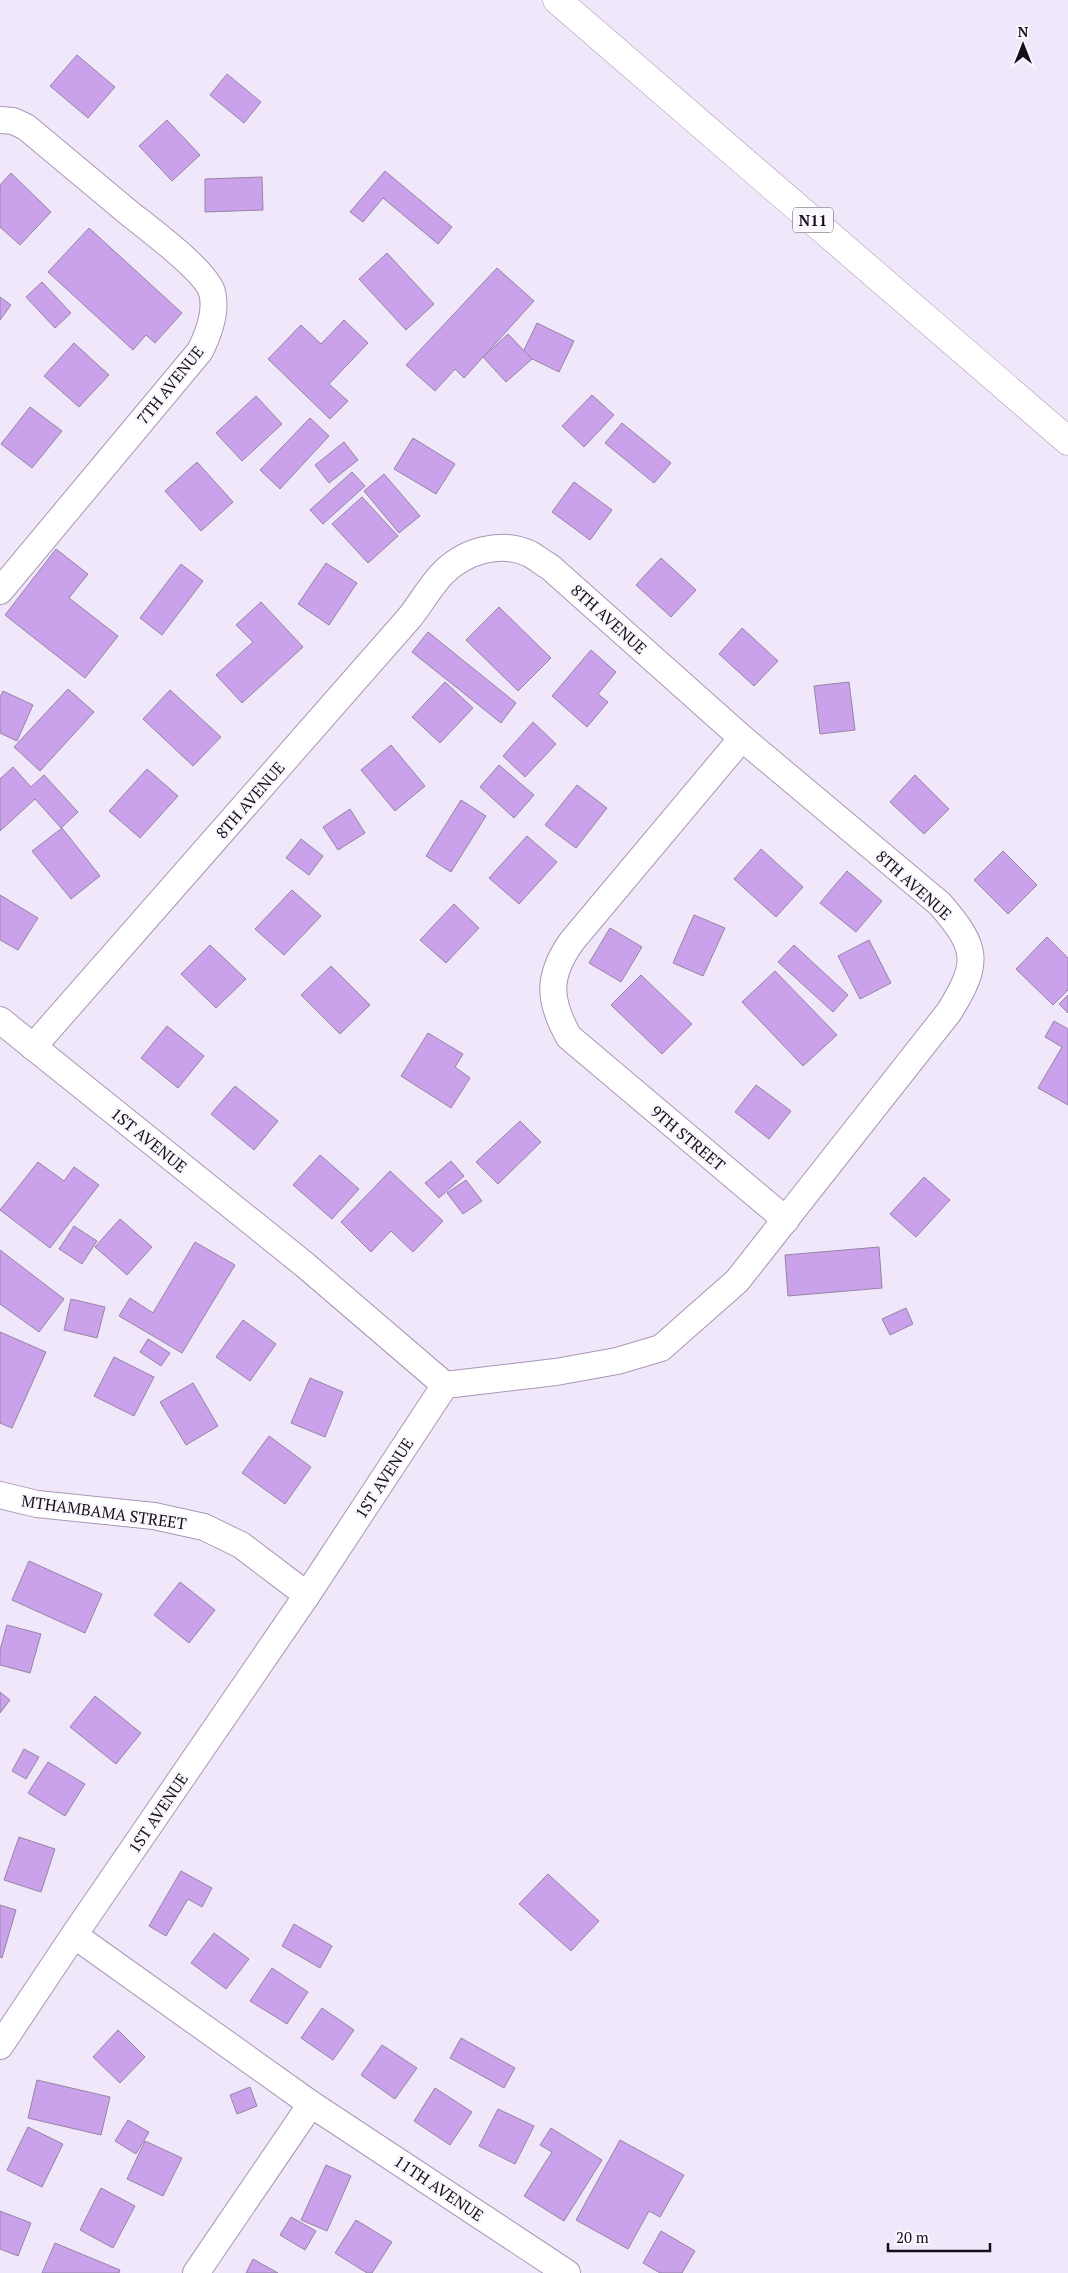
<svg xmlns="http://www.w3.org/2000/svg" width="1068" height="2273" viewBox="0 0 1068 2273" font-family="'PT Serif',serif">
	<rect width="100%" height="100%" fill="#f1e7fb"/>
	<g fill="#caa2eb" stroke="#9585a3">
		<path d="M77 55 115 87 88 118 50 86Z"/>
		<path d="M227 74 261 102 244 123 210 95Z"/>
		<path d="M167 120 200 155 172 181 139 146Z"/>
		<path d="M385 171 452 227 438 244 383 198 363 222 350 212Z"/>
		<path d="M11 173 51 212 20 245 0 227V185Z"/>
		<path d="M262 177 263 210 205 212V179Z"/>
		<path d="M89 228 182 313 155 343 146 335 133 350 48 272Z"/>
		<path d="M387 253 434 304 406 330 359 279Z"/>
		<path d="M497 268 534 301 464 378 455 369 435 391 406 365Z"/>
		<path d="M42 282 71 313 55 328 26 297Z"/>
		<path d="M0 297 11 305 0 320Z"/>
		<path d="M344 320 368 343 329 384 348 401 330 419 268 359 301 325 321 344Z"/>
		<path d="M537 323 574 341 559 372 522 354Z"/>
		<path d="M508 334 532 359 506 382 483 357Z"/>
		<path d="M74 343 109 375 79 407 44 376Z"/>
		<path d="M592 395 614 415 584 447 562 426Z"/>
		<path d="M256 396 282 424 242 461 216 433Z"/>
		<path d="M30 407 62 431 32 468 1 444Z"/>
		<path d="M310 418 329 436 280 489 260 470Z"/>
		<path d="M622 423 671 463 654 483 605 443Z"/>
		<path d="M413 438 455 464 436 494 394 469Z"/>
		<path d="M344 442 358 460 329 483 315 465Z"/>
		<path d="M197 462 233 502 201 531 165 491Z"/>
		<path d="M352 472 365 486 323 524 310 510Z"/>
		<path d="M384 474 420 516 399 533 364 491Z"/>
		<path d="M574 482 612 510 590 540 552 512Z"/>
		<path d="M362 497 398 536 368 563 332 524Z"/>
		<path d="M56 549 88 574 69 598 118 636 85 678 5 615Z"/>
		<path d="M661 558 696 590 671 617 636 585Z"/>
		<path d="M326 563 357 583 329 625 298 604Z"/>
		<path d="M181 564 203 581 162 635 140 618Z"/>
		<path d="M261 602 303 647 242 703 216 675 253 642 236 625Z"/>
		<path d="M499 607 551 658 518 691 466 640Z"/>
		<path d="M742 628 778 661 754 686 719 654Z"/>
		<path d="M428 632 516 703 501 723 412 652Z"/>
		<path d="M591 650 616 672 598 694 608 702 587 727 552 696Z"/>
		<path d="M445 682 473 708 440 743 412 717Z"/>
		<path d="M849 682 855 730 820 734 814 686Z"/>
		<path d="M68 689 94 712 40 771 14 747Z"/>
		<path d="M170 690 221 737 193 766 143 719Z"/>
		<path d="M3 691 33 705 17 741 0 733V697Z"/>
		<path d="M533 722 556 744 525 777 503 756Z"/>
		<path d="M391 745 425 786 395 811 361 770Z"/>
		<path d="M499 765 534 795 514 818 480 787Z"/>
		<path d="M13 767 31 787 44 775 78 812 61 828 35 799 0 831V779Z"/>
		<path d="M147 769 178 796 140 838 109 811Z"/>
		<path d="M915 775 949 809 924 834 890 802Z"/>
		<path d="M577 785 607 808 576 848 545 825Z"/>
		<path d="M461 800 486 816 451 872 426 856Z"/>
		<path d="M350 809 365 833 338 850 323 827Z"/>
		<path d="M62 828 100 876 71 899 32 851Z"/>
		<path d="M527 836 557 862 519 904 489 878Z"/>
		<path d="M301 839 323 856 309 875 286 858Z"/>
		<path d="M761 849 803 887 776 917 734 879Z"/>
		<path d="M1003 851 1037 885 1008 914 974 880Z"/>
		<path d="M847 871 882 901 856 932 820 903Z"/>
		<path d="M292 890 321 916 284 955 255 929Z"/>
		<path d="M0 895 38 918 18 950 0 940Z"/>
		<path d="M454 904 479 928 446 963 420 940Z"/>
		<path d="M694 915 725 928 703 976 673 963Z"/>
		<path d="M610 928 642 947 621 982 589 963Z"/>
		<path d="M1047 937 1068 958V990L1053 1005 1016 969Z"/>
		<path d="M869 940 891 983 860 999 838 956Z"/>
		<path d="M210 945 246 979 216 1008 181 974Z"/>
		<path d="M794 945 848 995 833 1012 778 962Z"/>
		<path d="M331 966 370 1005 340 1034 301 995Z"/>
		<path d="M775 971 837 1035 803 1066 742 1002Z"/>
		<path d="M641 975 692 1024 662 1054 611 1005Z"/>
		<path d="M1068 995V1013L1059 1004Z"/>
		<path d="M1054 1021 1068 1029V1105L1038 1088 1062 1047 1045 1037Z"/>
		<path d="M167 1026 204 1056 178 1088 141 1058Z"/>
		<path d="M428 1033 463 1054 455 1067 470 1078 451 1108 401 1076Z"/>
		<path d="M756 1085 791 1111 769 1139 735 1112Z"/>
		<path d="M235 1086 278 1121 254 1150 211 1114Z"/>
		<path d="M520 1121 541 1142 498 1184 476 1162Z"/>
		<path d="M320 1155 359 1189 332 1219 293 1185Z"/>
		<path d="M451 1161 464 1176 439 1198 425 1183Z"/>
		<path d="M38 1162 64 1181 74 1167 99 1185 50 1248 0 1210Z"/>
		<path d="M390 1171 443 1221 413 1252 391 1231 371 1252 341 1222Z"/>
		<path d="M924 1177 950 1200 916 1237 890 1214Z"/>
		<path d="M466 1180 482 1201 463 1214 447 1193Z"/>
		<path d="M120 1219 152 1247 127 1275 95 1247Z"/>
		<path d="M74 1226 97 1241 82 1264 59 1249Z"/>
		<path d="M195 1242 235 1265 182 1353 119 1316 130 1298 153 1313Z"/>
		<path d="M879 1247 882 1288 788 1296 785 1255Z"/>
		<path d="M0 1250 64 1299 39 1332 0 1304Z"/>
		<path d="M71 1299 105 1307 97 1338 64 1330Z"/>
		<path d="M906 1308 913 1324 890 1335 882 1319Z"/>
		<path d="M243 1320 276 1344 250 1381 216 1357Z"/>
		<path d="M0 1332 46 1352 12 1428 0 1423Z"/>
		<path d="M148 1339 170 1353 161 1366 140 1352Z"/>
		<path d="M114 1357 154 1377 134 1416 94 1396Z"/>
		<path d="M310 1378 343 1392 325 1437 291 1423Z"/>
		<path d="M193 1383 218 1426 186 1445 160 1402Z"/>
		<path d="M269 1436 311 1467 285 1504 242 1473Z"/>
		<path d="M29 1561 102 1594 85 1633 12 1600Z"/>
		<path d="M180 1582 215 1610 189 1643 154 1615Z"/>
		<path d="M7 1625 41 1634 30 1673 0 1665V1650Z"/>
		<path d="M0 1692 10 1700 0 1713Z"/>
		<path d="M95 1696 141 1733 116 1764 70 1727Z"/>
		<path d="M24 1749 39 1757 26 1779 12 1771Z"/>
		<path d="M48 1762 85 1784 65 1816 28 1793Z"/>
		<path d="M19 1837 55 1849 41 1892 4 1880Z"/>
		<path d="M181 1871 212 1888 202 1907 188 1899 166 1936 149 1926Z"/>
		<path d="M548 1874 599 1921 571 1951 519 1904Z"/>
		<path d="M0 1905 16 1910 2 1958 0 1957Z"/>
		<path d="M294 1924 332 1946 320 1968 282 1946Z"/>
		<path d="M214 1933 249 1959 226 1989 191 1963Z"/>
		<path d="M272 1968 308 1992 287 2024 250 2001Z"/>
		<path d="M322 2008 354 2030 333 2060 301 2038Z"/>
		<path d="M118 2030 145 2057 120 2083 93 2057Z"/>
		<path d="M461 2038 515 2068 504 2088 450 2058Z"/>
		<path d="M382 2045 417 2068 395 2099 361 2075Z"/>
		<path d="M37 2080 110 2097 101 2135 28 2118Z"/>
		<path d="M250 2087 257 2106 237 2114 230 2095Z"/>
		<path d="M435 2088 472 2112 450 2145 414 2121Z"/>
		<path d="M498 2109 534 2126 515 2164 479 2146Z"/>
		<path d="M128 2120 149 2132 136 2154 115 2141Z"/>
		<path d="M28 2127 63 2144 42 2187 7 2170Z"/>
		<path d="M551 2128 602 2160 564 2221 524 2196 552 2152 540 2145Z"/>
		<path d="M620 2140 684 2175 660 2217 649 2211 628 2249 576 2220Z"/>
		<path d="M145 2141 182 2158 163 2196 127 2179Z"/>
		<path d="M326 2165 351 2176 327 2231 301 2220Z"/>
		<path d="M101 2188 135 2206 113 2248 80 2230Z"/>
		<path d="M0 2211 31 2223 18 2256 0 2249Z"/>
		<path d="M291 2217 316 2231 305 2250 280 2235Z"/>
		<path d="M356 2220 392 2242 372 2273H367L335 2253Z"/>
		<path d="M661 2231 695 2251 682 2273H660L643 2263Z"/>
		<path d="M55 2243 120 2270 119 2273H42Z"/>
		<path d="M253 2259 278 2273H246Z"/>
	</g>
	<g fill="none" stroke-linecap="round" stroke-linejoin="round">
		<g stroke="#a897b6" stroke-width="28">
			<g id="minor">
				<path d="M0 120 13 121 26 127C61 156 95 185 129 213 149 229 205 270 212 292 217 311 208 335 200 351L0 591"/>
				<path d="M742 738 572 941C547 976 548 1000 569 1037L786 1220"/>
				<path d="M0 1020 305 1265 445 1385"/>
				<path d="M33 1047 410 617C421 603 430 587 442 574 464 551 501 540 530 554 537 558 543 563 550 567L742 738 940 904C978 948 980 962 949 1012L737 1281 661 1348 617 1361 556 1372 445 1385"/>
				<path d="M0 1495 37 1504 154 1516 204 1527 241 1545 307 1595"/>
				<path d="M74 1935 311 2104 567 2273"/>
				<path d="M0 2046 74 1935 307 1595 445 1385"/>
				<path d="M196 2273 311 2104"/>
			</g>
		</g>
		<g stroke="#a897b6" stroke-width="29">
			<path id="trunk" d="M557 0 1068 441"/>
		</g>
		<use href="#minor" stroke="#fff" stroke-width="26"/>
		<use href="#trunk" stroke="#fff" stroke-width="28"/>
	</g>
	<g text-anchor="middle" dominant-baseline="central" stroke-width="5" stroke-linejoin="round" paint-order="stroke">
		<rect fill="#fbf7fe" stroke="#5a555e" stroke-width="1" x="793" y="207.5" width="40" height="25" rx="4"/>
		<g font-size="15" font-weight="bold" fill="#150f1a">
			<text x="813" y="220">N11</text>
		</g>
		<g font-size="16" fill="#150f1a" stroke="#fbf7fe">
			<text transform="translate(170 385) rotate(-51)">7TH AVENUE</text>
			<text transform="translate(609 619) rotate(42)">8TH AVENUE</text>
			<text transform="translate(250 800) rotate(-49)">8TH AVENUE</text>
			<text transform="translate(914 885) rotate(42)">8TH AVENUE</text>
			<text transform="translate(688 1138) rotate(40)">9TH STREET</text>
			<text transform="translate(149 1140) rotate(39)">1ST AVENUE</text>
			<text transform="translate(384 1478) rotate(-57)">1ST AVENUE</text>
			<text transform="translate(104 1512) rotate(8)">MTHAMBAMA STREET</text>
			<text transform="translate(158 1813) rotate(-56)">1ST AVENUE</text>
			<text transform="translate(439 2188) rotate(34)">11TH AVENUE</text>
		</g>
	</g>
	<g transform="translate(1023 45)" stroke="#fbf7fe" stroke-width="4" paint-order="stroke">
	<path d="M0-4L9 19L0 12L-9 19Z" fill="#150f1a"/>
	<text y="-8" font-size="14" font-weight="bold" text-anchor="middle" fill="#150f1a">N</text>
	</g>
	<path d="M888 2243v8h102v-8" fill="none" stroke="#150f1a" stroke-width="2.5"/>
	<text x="896" y="2243" font-size="15" fill="#150f1a" stroke="#fbf7fe" stroke-width="4" paint-order="stroke">20 m</text>
</svg>
